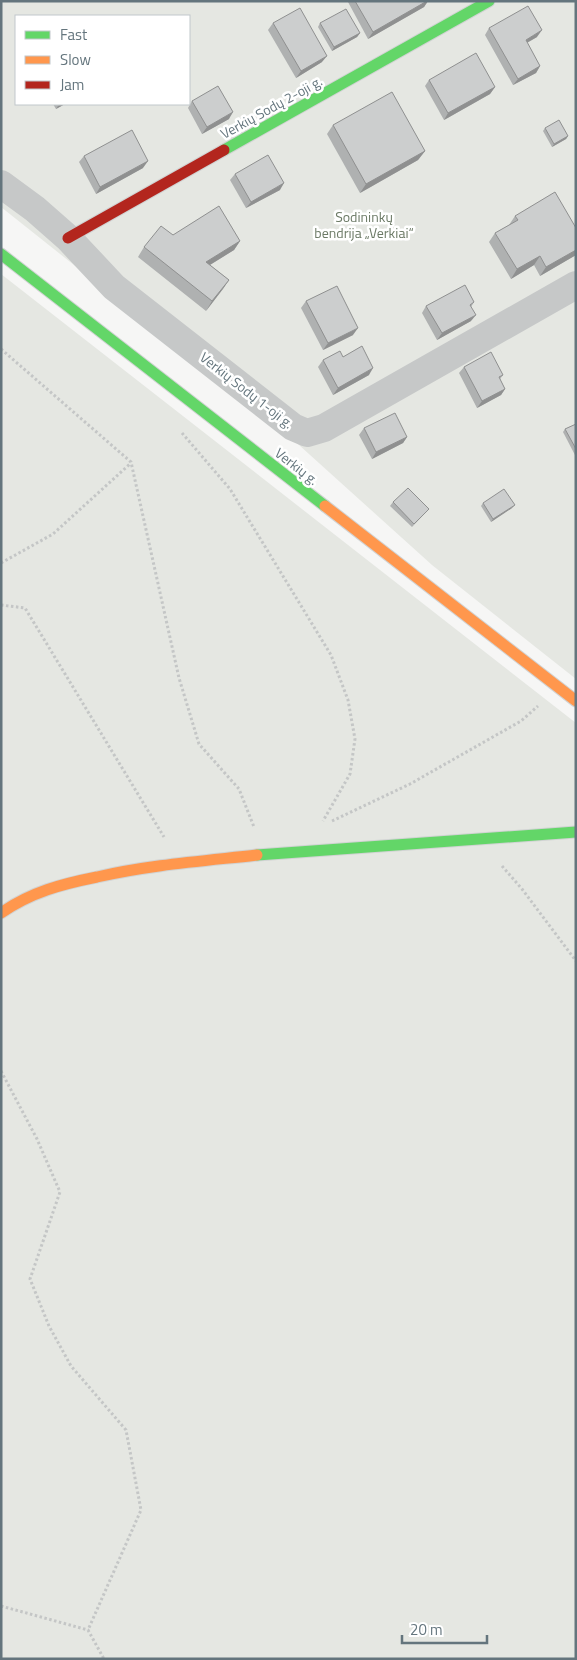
<svg xmlns="http://www.w3.org/2000/svg" width="577" height="1660" viewBox="0 0 577 1660" font-family="'Titillium Web',sans-serif">
	<rect width="100%" height="100%" fill="#f6f6f5"/>
	<g fill="#e5e7e2" fill-rule="evenodd">
		<path d="M1 1H576V679L432 565 289 436 1 207ZM16 16H189V104H16Z"/>
		<path d="M1 274 576 723V1659H1Z"/>
	</g>
	<g fill="none" stroke-linecap="round" stroke-linejoin="round">
		<g stroke="#d1d3d3" stroke-width="13">
			<g id="fast">
				<path d="M224 150 489 1"/>
				<path d="M1 254 325 506"/>
				<path d="M257 855 576 832"/>
			</g>
		</g>
		<g stroke="#d1d3d3" stroke-width="13">
			<g id="slow">
				<path d="M325 506 576 701"/>
				<path d="M1 913C31 892 62 884 97 877 149 865 203 861 257 855"/>
			</g>
		</g>
		<g stroke="#d1d3d3" stroke-width="13">
			<path id="jam" d="M68 238 224 150"/>
		</g>
		<g stroke="#c4c6c6" stroke-width="3" stroke-dasharray="2.5 2.5" stroke-linecap="butt">
			<path d="M1 349 131 462 179 678 199 744 239 789 254 827"/>
			<path d="M182 433 230 489 331 655 348 700 355 739 350 774 323 821"/>
			<path d="M1 563 53 534 131 463"/>
			<path d="M1 605 25 608 164 837"/>
			<path d="M332 821 410 784 521 721 538 706"/>
			<path d="M502 866 522 889 576 961"/>
			<path d="M1 1071 37 1139 60 1192 30 1279 49 1326 71 1366 126 1430 141 1510 88 1630"/>
			<path d="M1 1606 88 1630 104 1659"/>
		</g>
		<path stroke="#c6c8c8" stroke-width="28" d="M1 184 35 209 68 238 114 287 293 427 307 433 324 428 576 285"/>
		<use href="#fast" stroke="#63d668" stroke-width="11"/>
		<use href="#slow" stroke="#ff974d" stroke-width="11"/>
		<use href="#jam" stroke="#b3261e" stroke-width="11"/>
	</g>
	<g fill="#afb1b1">
		<path d="M348 1H428L424 7 368 39 348 2Z"/>
		<path d="M273 23 322 62 296 78 268 30Z"/>
		<path d="M320 23 360 33 357 37 332 51 318 27Z"/>
		<path d="M489 28 537 37 527 43 540 66 536 73 513 85 485 35Z"/>
		<path d="M429 80 495 87 490 94 444 120 425 86Z"/>
		<path d="M192 101 229 119 202 134 188 108Z"/>
		<path d="M53 104H65L56 109Z"/>
		<path d="M333 125 425 151 418 160 360 193 327 134Z"/>
		<path d="M545 128 568 136 566 139 552 147 543 131Z"/>
		<path d="M84 156 143 168 96 194 79 162Z"/>
		<path d="M235 174 280 190 246 208 230 180Z"/>
		<path d="M515 216 576 228V255L540 276 534 265 511 279 489 242 495 233 509 225Z"/>
		<path d="M173 235 240 241 234 250 210 265 229 280 206 311 138 257 144 247Z"/>
		<path d="M306 301 353 335 323 350 301 308Z"/>
		<path d="M474 302 471 307V321L437 340 422 313 426 306Z"/>
		<path d="M343 357 369 375 333 395 318 367 323 360Z"/>
		<path d="M464 367 503 375 500 379 505 389 501 395 477 408 459 373Z"/>
		<path d="M576 424V457L563 432 565 429Z"/>
		<path d="M364 428 407 437 403 443 372 459 359 435Z"/>
		<path d="M393 502 429 509 412 527 390 506Z"/>
		<path d="M483 503 512 508 491 522 481 506Z"/>
	</g>
	<g fill="#8f9090">
		<path d="M427 1H428L424 7 368 39 373 32Z"/>
		<path d="M542 30 537 37 521 46 526 40Z"/>
		<path d="M360 33 357 37 332 51 334 47Z"/>
		<path d="M327 56 322 62 296 78 301 71Z"/>
		<path d="M540 66 536 73 513 85 518 79Z"/>
		<path d="M495 87 490 94 444 120 448 113Z"/>
		<path d="M62 104H65L56 109 58 106Z"/>
		<path d="M233 112 229 119 202 134 207 127Z"/>
		<path d="M568 136 566 139 552 147 554 144Z"/>
		<path d="M425 151 418 160 360 193 366 184Z"/>
		<path d="M148 161 143 168 96 194 100 187Z"/>
		<path d="M284 183 280 190 246 208 251 202Z"/>
		<path d="M240 241 234 250 200 271 206 262Z"/>
		<path d="M576 250V255L540 276 546 267Z"/>
		<path d="M540 256 534 265 511 279 517 269Z"/>
		<path d="M229 280 223 289 206 311 212 301Z"/>
		<path d="M476 315 471 321 437 340 442 333Z"/>
		<path d="M358 328 353 335 323 350 328 343Z"/>
		<path d="M373 368 369 375 333 395 338 388Z"/>
		<path d="M505 389 501 395 477 408 482 401Z"/>
		<path d="M407 437 403 443 372 459 376 452Z"/>
		<path d="M515 505 512 508 491 522 493 519Z"/>
	</g>
	<g fill="#cccece" stroke="#8f9090">
		<path d="M355 1H427L373 32Z"/>
		<path d="M528 6 542 30 526 40 540 66 518 79 489 28Z"/>
		<path d="M300 8 327 56 301 71 273 23Z"/>
		<path d="M346 9 360 33 334 47 320 23Z"/>
		<path d="M476 53 495 87 448 113 429 80Z"/>
		<path d="M218 86 233 112 207 127 192 101Z"/>
		<path d="M392 92 425 151 366 184 333 125Z"/>
		<path d="M559 120 568 136 554 144 545 128Z"/>
		<path d="M132 130 148 161 100 187 84 156Z"/>
		<path d="M268 155 284 183 251 202 235 174Z"/>
		<path d="M555 192 576 228V250L546 267 540 256 517 269 495 233 518 220 515 216Z"/>
		<path d="M219 206 240 241 206 262 229 280 212 301 144 247 161 226 173 235Z"/>
		<path d="M465 285 474 302 470 305 476 315 442 333 426 306Z"/>
		<path d="M337 286 358 328 328 343 306 301Z"/>
		<path d="M362 346 373 368 338 388 323 360 340 351 343 357Z"/>
		<path d="M491 352 503 375 499 377 505 389 482 401 464 367Z"/>
		<path d="M395 413 407 437 376 452 364 428Z"/>
		<path d="M576 424V449L565 429Z"/>
		<path d="M408 488 429 509 414 524 393 502Z"/>
		<path d="M504 489 515 505 493 519 483 503Z"/>
	</g>
	<g text-anchor="middle" dominant-baseline="central" stroke-width="5" stroke-linejoin="round" paint-order="stroke">
		<g font-size="14" fill="#64757d" stroke="#fff">
			<text transform="translate(271 107) rotate(-29)">Verkių Sodų 2-oji g.</text>
			<text transform="translate(247 390) rotate(38)">Verkių Sodų 1-oji g.</text>
			<text transform="translate(297 466) rotate(38)">Verkių g.</text>
		</g>
		<g font-size="14" fill="#6c7a66" stroke="#fff">
			<text x="364" y="216">Sodininkų<tspan x="364" dy="16">bendrija „Verkiai“</tspan></text>
		</g>
	</g>
	<rect width="577" height="1660" fill="none" stroke="#64757d" stroke-width="5"/>
	<rect x="15" y="15" width="175" height="90" fill="#ffffff" stroke="#c1c8cb"/>
	<rect x="25" y="31" width="25" height="8" fill="#63d668" stroke="#c1c8cb"/>
	<text x="60" y="40" font-size="15" fill="#64757d">Fast</text>
	<rect x="25" y="56" width="25" height="8" fill="#ff974d" stroke="#c1c8cb"/>
	<text x="60" y="65" font-size="15" fill="#64757d">Slow</text>
	<rect x="25" y="81" width="25" height="8" fill="#b3261e" stroke="#c1c8cb"/>
	<text x="60" y="90" font-size="15" fill="#64757d">Jam</text>
	<path d="M402 1635v8h85v-8" fill="none" stroke="#64757d" stroke-width="2.5"/>
	<text x="410" y="1635" font-size="15" fill="#64757d" stroke="#ffffff" stroke-width="4" paint-order="stroke">20 m</text>
</svg>
